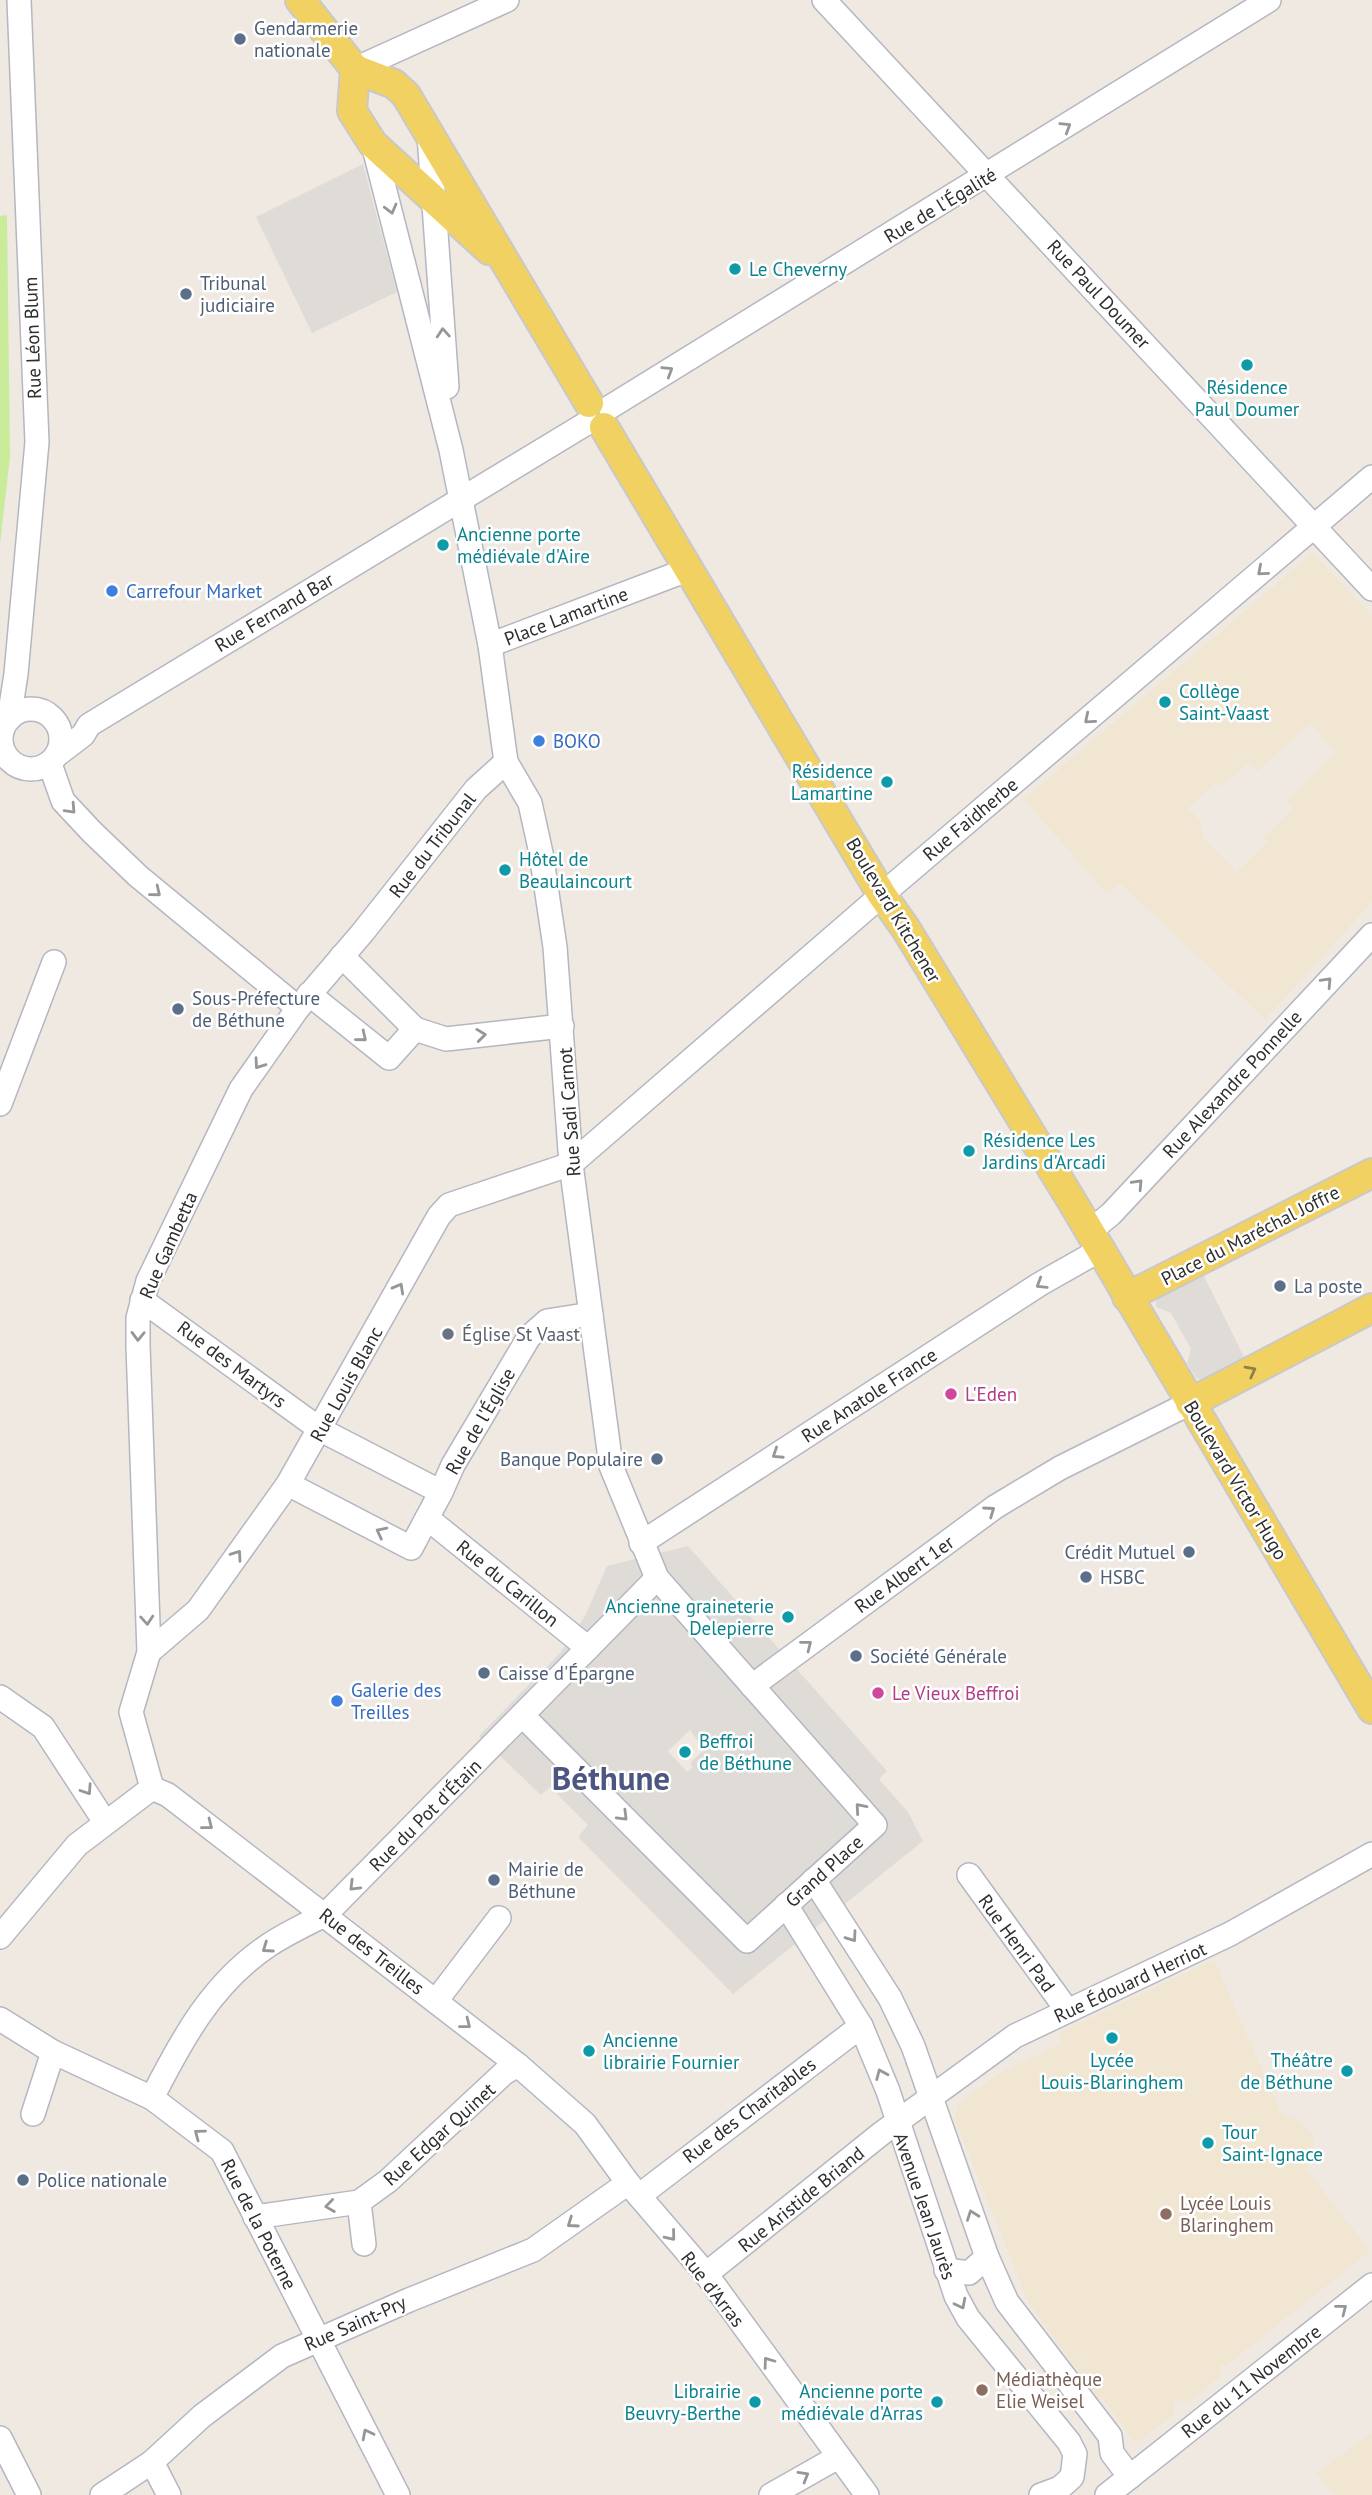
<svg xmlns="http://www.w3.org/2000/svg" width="1372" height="2495" viewBox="0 0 1372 2495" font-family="'PT Sans',sans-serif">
	<rect width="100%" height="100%" fill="#efe9e1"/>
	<g fill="#f0e6d1" fill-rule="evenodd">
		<path d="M1313 553 1372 616V902L1265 1019 1120 883 1107 894 1024 799ZM1310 723 1336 752 1287 800 1294 809 1264 837 1268 842 1236 872 1203 838 1201 822 1188 808 1213 785 1218 783 1221 787 1249 762 1258 771Z"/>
		<path d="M1214 1960 1281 2113 1296 2119 1314 2136 1313 2155 1306 2169 1370 2251 1226 2366 1221 2365 1219 2378 1187 2402 1174 2400 1173 2415 1136 2443 1101 2397 1098 2399 1029 2303 954 2118 960 2102 1000 2073 1062 2043 1058 2033Z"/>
		<path d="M1372 2433V2495H1334L1317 2473Z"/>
	</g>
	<path fill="#c9ec9a" d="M7 215 10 457 0 544V216Z"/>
	<g fill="#dfdcd8" fill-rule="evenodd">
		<path d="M363 164 397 292 312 333 256 217Z"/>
		<path d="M1201 1270 1246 1361 1208 1382 1196 1378 1187 1363 1191 1349 1171 1313 1156 1307V1295Z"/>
		<path d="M688 1546 887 1771 879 1779 908 1812 923 1841 733 1994 578 1837 588 1825 550 1787 541 1795 479 1736 560 1653 585 1616 607 1566ZM690 1730 700 1744 703 1741 709 1745 691 1762 692 1768 687 1772 668 1751Z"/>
	</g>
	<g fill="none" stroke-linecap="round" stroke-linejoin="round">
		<g stroke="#b4b7c1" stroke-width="26">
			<g id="minor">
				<path d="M824 0 1372 589"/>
				<path d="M355 69 507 0"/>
				<path d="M429 135 447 387"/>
				<path d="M373 144 451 450 490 645 506 762 530 803 541 853 555 947 571 1164 611 1466 657 1578 875 1825 747 1941 523 1716"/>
				<path d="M610 407 1269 0"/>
				<path d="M490 645 687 570"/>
				<circle cx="31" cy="739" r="30"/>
				<path d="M9 719 16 674 37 442 19 0"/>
				<path d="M58 754 83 735 89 725 587 423"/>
				<path d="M50 764 63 801 92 832 138 876 298 1008"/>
				<path d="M309 994 389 1058 415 1029 342 956"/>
				<path d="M415 1029 446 1039 562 1026"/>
				<path d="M0 1104 54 962"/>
				<path d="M1089 1232 1111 1214 1372 935"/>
				<path d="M142 1300 321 1430 441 1492 411 1548 288 1484"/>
				<path d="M441 1492 453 1465 529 1337 547 1321 591 1314"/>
				<path d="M427 1518 588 1648"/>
				<path d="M641 1543 1040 1284 1100 1250"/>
				<path d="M149 1652 198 1610 288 1484 439 1216 449 1205 571 1164 898 881 1372 477"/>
				<path d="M752 1686 995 1507 1060 1468 1190 1403"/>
				<path d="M0 1697 43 1727 105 1822"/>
				<path d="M152 1788 131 1712 149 1652 138 1346V1318L148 1281 241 1089 298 1008 363 932 476 789 506 762"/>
				<path d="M152 1788 168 1795 518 2065 585 2124 628 2183 706 2274 867 2495"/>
				<path d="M969 1875 1067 2010"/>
				<path d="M814 1880 890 1998 913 2046 987 2257 1007 2302 1110 2436 1112 2453 1130 2477"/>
				<path d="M786 1905 861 2026 888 2091 956 2296 968 2318 1069 2442 1075 2454 1072 2477 1060 2488 1041 2495"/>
				<path d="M0 1937 77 1845 152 1788"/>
				<path d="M436 2001 499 1918"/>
				<path d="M0 2019 53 2052 152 2098 222 2151 398 2495"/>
				<path d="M152 2098C182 2039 212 1983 269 1945 287 1933 307 1924 326 1914L657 1578"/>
				<path d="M33 2114 53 2052"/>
				<path d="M640 2195 861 2026"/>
				<path d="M359 2202 364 2244"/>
				<path d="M255 2217 359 2202 388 2181 504 2073 518 2065"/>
				<path d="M946 2270 969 2273 987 2257"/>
				<path d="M706 2274 882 2133 1015 2036 1230 1934 1372 1854"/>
				<path d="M0 2438 29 2495"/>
				<path d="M152 2462 169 2495"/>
				<path d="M102 2495 152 2462 202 2416 282 2356 409 2300 533 2250 628 2183"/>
				<path d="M771 2495 838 2457"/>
				<path d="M1107 2495 1372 2285"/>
			</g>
		</g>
		<g stroke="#c9c9c9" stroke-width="32">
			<g id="major">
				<path d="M300 0 355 69"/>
				<path d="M355 69 394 84 406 95 589 403"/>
				<path d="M355 69 352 111 373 144 489 250"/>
				<path d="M604 427 882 895 906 929 1073 1203 1372 1709"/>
				<path d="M1127 1297 1372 1173"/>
				<path d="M1190 1403 1372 1308"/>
			</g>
		</g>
		<use href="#minor" stroke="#fff" stroke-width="23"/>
		<use href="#major" stroke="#f2d163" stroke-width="28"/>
	</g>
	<defs><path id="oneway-chevron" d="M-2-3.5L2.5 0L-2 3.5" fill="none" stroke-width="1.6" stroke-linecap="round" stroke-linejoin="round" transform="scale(1.75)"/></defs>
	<g stroke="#969696">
		<use href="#oneway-chevron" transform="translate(1066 127) rotate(-32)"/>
		<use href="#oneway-chevron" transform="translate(391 209) rotate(75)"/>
		<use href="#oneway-chevron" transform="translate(443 333) rotate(-94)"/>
		<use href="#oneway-chevron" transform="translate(668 371) rotate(-32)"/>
		<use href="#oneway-chevron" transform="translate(1262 571) rotate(139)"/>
		<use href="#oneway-chevron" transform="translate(1089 719) rotate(140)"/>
		<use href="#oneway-chevron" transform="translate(71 809) rotate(47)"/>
		<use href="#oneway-chevron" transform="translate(156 892) rotate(39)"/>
		<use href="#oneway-chevron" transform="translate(1327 982) rotate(-47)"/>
		<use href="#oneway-chevron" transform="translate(481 1035) rotate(-7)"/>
		<use href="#oneway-chevron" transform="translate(362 1037) rotate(39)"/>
		<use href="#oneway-chevron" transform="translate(259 1064) rotate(125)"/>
		<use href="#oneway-chevron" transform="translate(1138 1184) rotate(-47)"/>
		<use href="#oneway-chevron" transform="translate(1041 1284) rotate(148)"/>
		<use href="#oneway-chevron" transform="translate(399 1288) rotate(-61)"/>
		<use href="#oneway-chevron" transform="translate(138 1336) rotate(91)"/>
		<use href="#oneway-chevron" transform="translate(777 1454) rotate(147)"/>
		<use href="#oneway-chevron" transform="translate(990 1511) rotate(-35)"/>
		<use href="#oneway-chevron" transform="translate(381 1532) rotate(-153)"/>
		<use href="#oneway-chevron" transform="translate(237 1555) rotate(-55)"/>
		<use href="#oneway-chevron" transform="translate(147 1620) rotate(86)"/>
		<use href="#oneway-chevron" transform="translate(807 1645) rotate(-38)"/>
		<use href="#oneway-chevron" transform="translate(87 1790) rotate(56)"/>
		<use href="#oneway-chevron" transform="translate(860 1808) rotate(-131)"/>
		<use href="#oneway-chevron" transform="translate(623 1816) rotate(45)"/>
		<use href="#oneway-chevron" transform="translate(208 1825) rotate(38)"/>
		<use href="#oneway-chevron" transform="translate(354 1886) rotate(135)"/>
		<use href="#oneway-chevron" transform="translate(852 1937) rotate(55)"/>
		<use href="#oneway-chevron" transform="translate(267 1948) rotate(145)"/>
		<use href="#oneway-chevron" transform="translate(466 2024) rotate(38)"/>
		<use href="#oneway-chevron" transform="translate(881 2074) rotate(-113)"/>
		<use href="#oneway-chevron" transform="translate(199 2134) rotate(-143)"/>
		<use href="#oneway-chevron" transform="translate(330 2206) rotate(172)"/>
		<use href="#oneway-chevron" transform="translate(972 2215) rotate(-110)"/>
		<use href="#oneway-chevron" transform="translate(572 2223) rotate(145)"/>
		<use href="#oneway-chevron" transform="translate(671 2236) rotate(51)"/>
		<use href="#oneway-chevron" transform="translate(961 2304) rotate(63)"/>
		<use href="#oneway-chevron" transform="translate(1342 2309) rotate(-38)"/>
		<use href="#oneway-chevron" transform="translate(768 2362) rotate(-126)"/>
		<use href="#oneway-chevron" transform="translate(367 2434) rotate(-117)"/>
		<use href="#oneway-chevron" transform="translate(804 2476) rotate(-30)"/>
	</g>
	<use stroke="#908048" href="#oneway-chevron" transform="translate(1251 1371) rotate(-28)"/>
	<g fill="#5c6f8a" stroke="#fff" stroke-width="2.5">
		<circle cx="240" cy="39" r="7"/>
		<circle cx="186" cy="294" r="7"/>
		<circle cx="178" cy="1009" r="7"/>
		<circle cx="1280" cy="1286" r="7"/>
		<circle cx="657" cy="1459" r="7"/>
		<circle cx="1189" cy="1552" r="7"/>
		<circle cx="1086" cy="1577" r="7"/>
		<circle cx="856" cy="1656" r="7"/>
		<circle cx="484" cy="1673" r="7"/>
		<circle cx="494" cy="1880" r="7"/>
		<circle cx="23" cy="2180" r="7"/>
	</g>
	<g fill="#0f9aa8" stroke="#fff" stroke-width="2.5">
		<circle cx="735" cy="269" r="7"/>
		<circle cx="1247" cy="365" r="7"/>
		<circle cx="443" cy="545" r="7"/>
		<circle cx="1165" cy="702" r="7"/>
		<circle cx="887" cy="782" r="7"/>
		<circle cx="505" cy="870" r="7"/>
		<circle cx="969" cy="1151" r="7"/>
		<circle cx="788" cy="1617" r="7"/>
		<circle cx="685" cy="1752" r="7"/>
		<circle cx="1112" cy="2038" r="7"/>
		<circle cx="589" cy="2051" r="7"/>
		<circle cx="1347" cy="2071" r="7"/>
		<circle cx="1208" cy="2143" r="7"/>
		<circle cx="755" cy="2402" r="7"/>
		<circle cx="937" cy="2402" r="7"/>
	</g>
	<g fill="#3f7fe0" stroke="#fff" stroke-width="2.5">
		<circle cx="112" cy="591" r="7"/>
		<circle cx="539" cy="741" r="7"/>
		<circle cx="337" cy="1701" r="7"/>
	</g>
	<circle fill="#6b7280" stroke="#fff" stroke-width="2.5" cx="448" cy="1334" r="7"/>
	<g fill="#d1479c" stroke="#fff" stroke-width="2.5">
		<circle cx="951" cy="1394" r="7"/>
		<circle cx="878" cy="1693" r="7"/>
	</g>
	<g fill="#8d6e63" stroke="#fff" stroke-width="2.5">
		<circle cx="1166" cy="2214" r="7"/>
		<circle cx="982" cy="2390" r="7"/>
	</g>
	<g text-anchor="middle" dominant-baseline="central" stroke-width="5" stroke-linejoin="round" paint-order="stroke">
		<g font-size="19" fill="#4e5e75" stroke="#fff" text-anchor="start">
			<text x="254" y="28">Gendarmerie<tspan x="254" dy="22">nationale</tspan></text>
			<text x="200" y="283">Tribunal<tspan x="200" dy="22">judiciaire</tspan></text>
			<text x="192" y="998">Sous-Préfecture<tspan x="192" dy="22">de Béthune</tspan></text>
			<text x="1294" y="1286">La poste</text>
			<text x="643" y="1459" text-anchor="end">Banque Populaire</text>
			<text x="1175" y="1552" text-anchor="end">Crédit Mutuel</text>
			<text x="1100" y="1577">HSBC</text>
			<text x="870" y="1656">Société Générale</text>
			<text x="498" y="1673">Caisse d'Épargne</text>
			<text x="508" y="1869">Mairie de<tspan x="508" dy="22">Béthune</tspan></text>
			<text x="37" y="2180">Police nationale</text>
		</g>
		<g font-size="19" fill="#2e2e2e" stroke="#fff">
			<text transform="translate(940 205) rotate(-31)">Rue de l'Égalité</text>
			<text transform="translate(1099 294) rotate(47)">Rue Paul Doumer</text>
			<text transform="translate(32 338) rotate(-92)">Rue Léon Blum</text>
			<text transform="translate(274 612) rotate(-31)">Rue Fernand Bar</text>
			<text transform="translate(566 616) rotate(-21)">Place Lamartine</text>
			<text transform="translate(970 819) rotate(-40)">Rue Faidherbe</text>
			<text transform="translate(432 845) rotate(-52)">Rue du Tribunal</text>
			<text transform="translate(894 910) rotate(59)">Boulevard Kitchener</text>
			<text transform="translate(1232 1084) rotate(-47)">Rue Alexandre Ponnelle</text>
			<text transform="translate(569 1112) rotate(-94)">Rue Sadi Carnot</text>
			<text transform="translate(1250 1235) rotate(-27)">Place du Maréchal Joffre</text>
			<text transform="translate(168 1245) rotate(-66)">Rue Gambetta</text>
			<text transform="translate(232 1364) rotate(37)">Rue des Martyrs</text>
			<text transform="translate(346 1384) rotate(-61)">Rue Louis Blanc</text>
			<text transform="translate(869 1395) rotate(-33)">Rue Anatole France</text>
			<text transform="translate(480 1421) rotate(-60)">Rue de l'Église</text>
			<text transform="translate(1236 1480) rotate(59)">Boulevard Victor Hugo</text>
			<text transform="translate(904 1574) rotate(-36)">Rue Albert 1er</text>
			<text transform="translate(508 1583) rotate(39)">Rue du Carillon</text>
			<text transform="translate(425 1815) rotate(-45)">Rue du Pot d'Étain</text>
			<text transform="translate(824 1871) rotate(-42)">Grand Place</text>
			<text transform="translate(1017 1943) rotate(54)">Rue Henri Pad</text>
			<text transform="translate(372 1951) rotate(38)">Rue des Treilles</text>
			<text transform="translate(1130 1982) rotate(-25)">Rue Édouard Herriot</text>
			<text transform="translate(749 2110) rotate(-37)">Rue des Charitables</text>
			<text transform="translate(439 2134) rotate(-42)">Rue Edgar Quinet</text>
			<text transform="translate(801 2199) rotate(-39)">Rue Aristide Briand</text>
			<text transform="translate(925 2206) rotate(71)">Avenue Jean Jaurès</text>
			<text transform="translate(259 2224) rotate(63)">Rue de la Poterne</text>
			<text transform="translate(713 2289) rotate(52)">Rue d'Arras</text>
			<text transform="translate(355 2323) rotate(-24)">Rue Saint-Pry</text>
			<text transform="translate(1251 2381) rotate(-38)">Rue du 11 Novembre</text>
		</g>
		<g font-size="19" fill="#0d838f" stroke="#fff" text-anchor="start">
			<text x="749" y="269">Le Cheverny</text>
			<text x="1247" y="387" text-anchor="middle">Résidence<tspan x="1247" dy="22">Paul Doumer</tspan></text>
			<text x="457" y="534">Ancienne porte<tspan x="457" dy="22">médiévale d'Aire</tspan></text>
			<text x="1179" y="691">Collège<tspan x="1179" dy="22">Saint-Vaast</tspan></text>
			<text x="873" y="771" text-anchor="end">Résidence<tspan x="873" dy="22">Lamartine</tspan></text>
			<text x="519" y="859">Hôtel de<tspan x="519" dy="22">Beaulaincourt</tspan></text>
			<text x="983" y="1140">Résidence Les<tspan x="983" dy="22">Jardins d'Arcadi</tspan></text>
			<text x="774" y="1606" text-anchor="end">Ancienne graineterie<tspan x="774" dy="22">Delepierre</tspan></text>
			<text x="699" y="1741">Beffroi<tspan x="699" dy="22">de Béthune</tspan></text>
			<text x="603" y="2040">Ancienne<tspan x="603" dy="22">librairie Fournier</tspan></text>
			<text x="1112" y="2060" text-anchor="middle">Lycée<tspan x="1112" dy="22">Louis-Blaringhem</tspan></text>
			<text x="1333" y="2060" text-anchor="end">Théâtre<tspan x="1333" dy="22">de Béthune</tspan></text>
			<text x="1222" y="2132">Tour<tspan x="1222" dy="22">Saint-Ignace</tspan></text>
			<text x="741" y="2391" text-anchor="end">Librairie<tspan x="741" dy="22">Beuvry-Berthe</tspan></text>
			<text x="923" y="2391" text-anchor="end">Ancienne porte<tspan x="923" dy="22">médiévale d'Arras</tspan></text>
		</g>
		<g font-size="19" fill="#366cbe" stroke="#fff" text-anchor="start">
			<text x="126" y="591">Carrefour Market</text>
			<text x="553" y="741">BOKO</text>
			<text x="351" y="1690">Galerie des<tspan x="351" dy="22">Treilles</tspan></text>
		</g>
		<g font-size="19" fill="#5b616d" stroke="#fff" text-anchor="start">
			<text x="462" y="1334">Église St Vaast</text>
		</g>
		<g font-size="19" fill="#b23c85" stroke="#fff" text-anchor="start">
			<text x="965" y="1394">L'Eden</text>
			<text x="892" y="1693">Le Vieux Beffroi</text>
		</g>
		<g font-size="19" fill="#785e54" stroke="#fff" text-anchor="start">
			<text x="1180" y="2203">Lycée Louis<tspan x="1180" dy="22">Blaringhem</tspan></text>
			<text x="996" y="2379">Médiathèque<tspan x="996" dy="22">Elie Weisel</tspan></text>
		</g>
		<g font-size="33" font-weight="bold" fill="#4d5680" stroke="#fff">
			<text x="611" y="1777">Béthune</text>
		</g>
	</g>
</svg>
